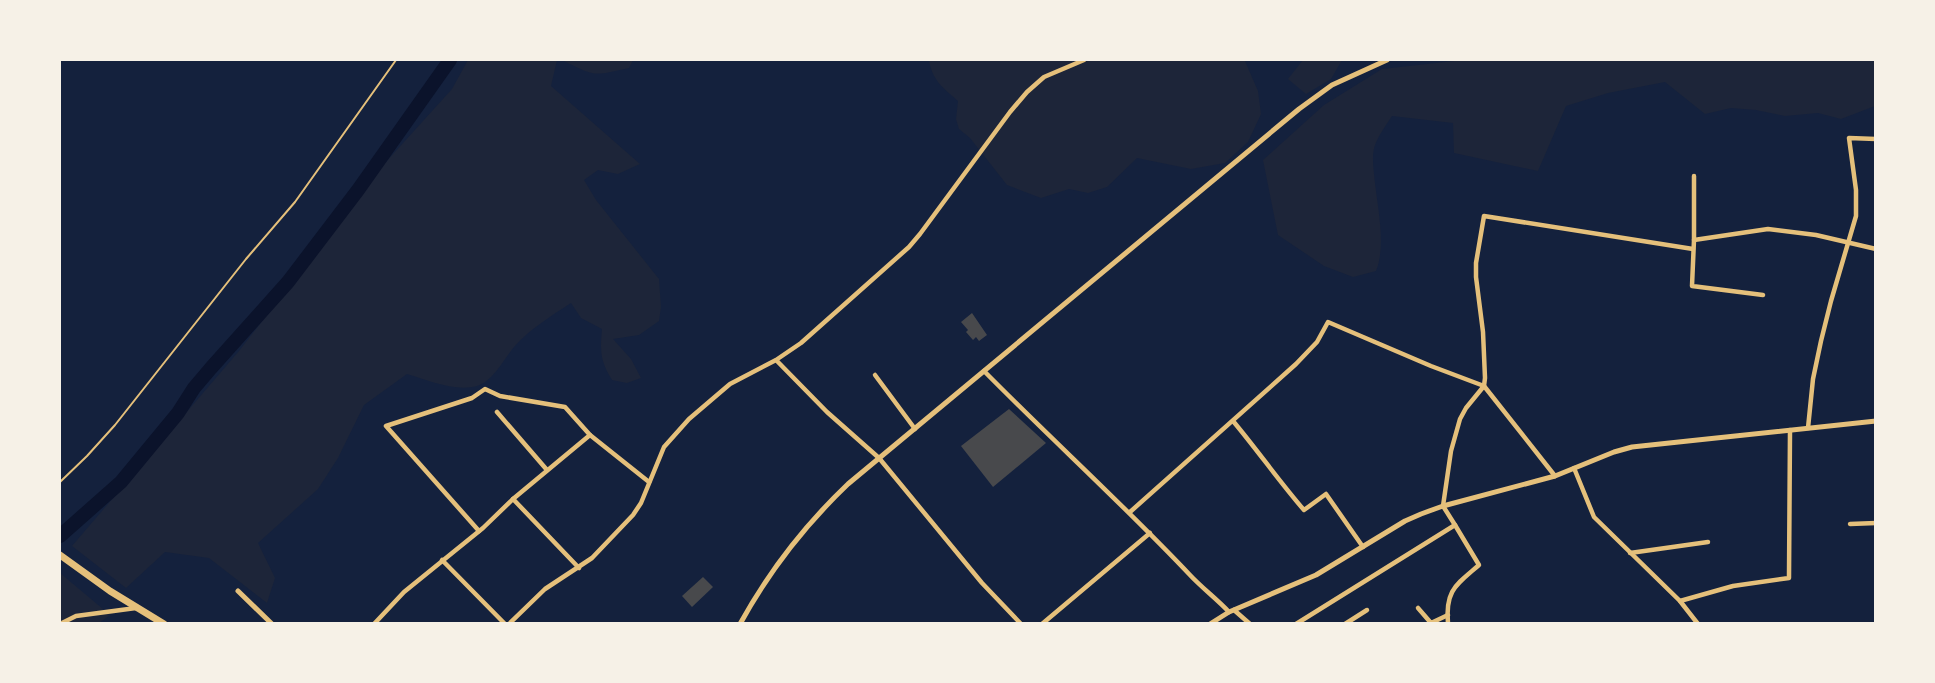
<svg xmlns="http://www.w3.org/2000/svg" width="1935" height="683" viewBox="0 0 1935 683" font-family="'Varela Round',sans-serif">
	<rect width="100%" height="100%" fill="#14213d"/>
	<g fill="#1d2539">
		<path d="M468 60H557L551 86 640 164 618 174 598 170 584 180 596 200 659 279 661 307 659 321 639 335 613 339 631 359 641 378 627 383 612 380C600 361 600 351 602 329L581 318 571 303C551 316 530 329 514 347 504 359 493 381 477 386 454 392 428 380 407 374L364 405 338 458 318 489 258 543 275 578 267 603 209 558 165 552 126 588 72 546 239 351 385 163 452 89Z"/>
		<path d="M562 60H633L629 68C593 76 596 77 562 60Z"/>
		<path d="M929 60H1240L1245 61 1258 91 1261 114 1248 142 1225 163 1191 169 1137 158 1107 187 1088 193 1069 189 1041 198 1007 185 970 138 959 129 956 119 958 101C943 88 932 80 929 60Z"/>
		<path d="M1303 60H1342L1331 79 1306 94 1288 79Z"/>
		<path d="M1491 60H1875V106L1841 119 1818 113 1785 116 1756 110 1731 108 1705 114 1665 82 1608 93 1566 106 1538 171 1454 153 1453 123 1392 116C1386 125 1379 135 1375 145 1371 156 1374 172 1375 183 1378 209 1386 247 1376 271L1353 277 1324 266 1278 235 1263 160 1324 105 1382 69 1454 61Z"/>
		<path d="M60 573 110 615 99 623H60Z"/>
	</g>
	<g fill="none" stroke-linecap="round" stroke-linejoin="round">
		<path stroke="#0b132b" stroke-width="14" d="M60 536 121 482 178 413 194 388 211 368 288 282 358 190 450 60"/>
	</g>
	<g fill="#48494c">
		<path d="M972 313 987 335 979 341 976 337 973 340 966 332 968 330 961 322Z"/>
		<path d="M1009 409 1046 443 993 487 961 446Z"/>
		<path d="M703 577 713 587 692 607 682 596Z"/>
	</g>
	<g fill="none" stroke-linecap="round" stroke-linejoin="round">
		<path stroke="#e5c07b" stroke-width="2" d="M60 482 87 456 115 425 246 259 295 202 396 60"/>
		<g stroke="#e5c07b" stroke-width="4.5">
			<path d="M1694 176V240L1692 286 1763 295"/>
			<path d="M1694 240 1768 229 1816 235 1876 249"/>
			<path d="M777 361 827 412 879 458 982 583 1021 624"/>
			<path d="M984 371C1052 440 1124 505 1190 575 1202 588 1217 599 1229 612"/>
			<path d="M875 375 915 429"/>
			<path d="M497 412 547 470"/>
			<path d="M1233 421C1258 451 1279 481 1304 510L1326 494 1363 547"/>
			<path d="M1808 428 1813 379 1821 341 1831 301 1856 216V190L1849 138 1876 139"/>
			<path d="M1574 468 1594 517 1680 601 1698 624"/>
			<path d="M513 499 579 568"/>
			<path d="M1130 512 1296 364 1317 342 1328 322 1431 366 1484 386 1555 476"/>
			<path d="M1850 524 1876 523"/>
			<path d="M479 531 386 426 472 398 485 389 500 396 565 407 590 435"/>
			<path d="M1630 553 1708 542"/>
			<path d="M442 560 505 624"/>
			<path d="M1680 601 1733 586 1789 578 1790 430"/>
			<path d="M1418 608 1431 623 1448 615"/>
			<path d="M1234 610 1250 624"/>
			<path d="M60 624 76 616 136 608"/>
			<path d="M374 624 404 592 483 528 513 499 590 435 649 482"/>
			<path d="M509 624 545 589 592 558 633 515 641 503 664 447 689 419 730 384 776 360 801 343 909 247 920 234 1010 112 1027 92 1044 77 1084 60"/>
			<path d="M1042 624 1150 533"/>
			<path d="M1296 624 1455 525 1443 506 1451 451 1460 419 1466 408 1484 386 1485 378 1483 332 1476 277V263L1484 216 1693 249"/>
			<path d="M1345 624 1367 610"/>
			<path d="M1448 624C1445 590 1456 585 1479 565L1455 525"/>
		</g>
		<g stroke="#e5c07b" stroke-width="5">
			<path d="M238 591 272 624"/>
			<path d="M740 624C769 571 804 526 848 484L1299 109 1332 85 1387 60"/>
			<path d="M1210 624 1229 612 1316 575 1405 521 1421 514 1443 506 1555 476 1614 452 1632 447 1688 441 1876 421"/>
		</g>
		<path stroke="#e5c07b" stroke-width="7" d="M60 555 110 591 164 624"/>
	</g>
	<rect width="1935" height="683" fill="none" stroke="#f6f1e7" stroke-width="122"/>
</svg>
